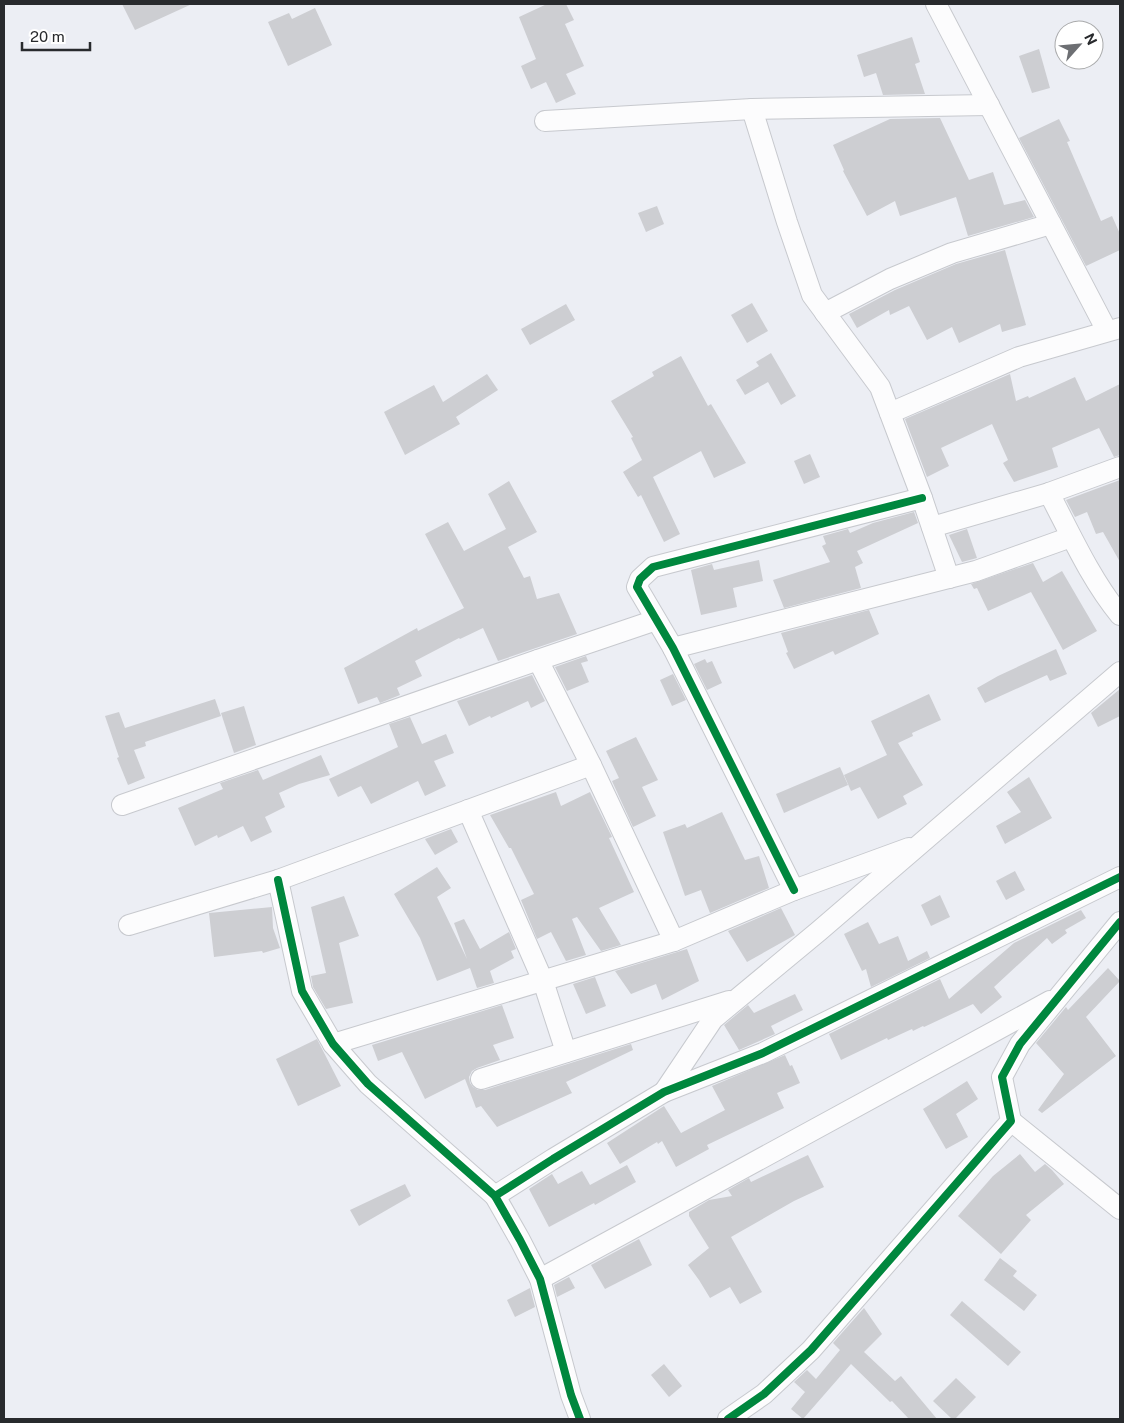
<svg xmlns="http://www.w3.org/2000/svg" width="1124" height="1423" viewBox="0 0 1124 1423" font-family="'Public Sans',sans-serif">
	<rect width="100%" height="100%" fill="#eceef4"/>
	<g fill="#cdced2">
		<path d="M122 4H192L135 30Z"/>
		<path d="M547 4H566L574 20 565 24 584 66 566 74 576 94 556 103 546 82 531 89 521 66 536 59 519 17Z"/>
		<path d="M315 8 332 45 288 66 268 22 289 13 292 19Z"/>
		<path d="M912 37 920 62 915 64 925 94 883 95 876 73 864 77 857 55Z"/>
		<path d="M1039 49 1050 88 1032 93 1019 56Z"/>
		<path d="M940 118 969 180 993 172 1004 205 1025 200 1034 217 968 236 956 197 900 216 895 201 867 216 843 171 844 170 833 145 890 119Z"/>
		<path d="M1059 119 1070 141 1067 142 1101 221 1112 216 1120 234V250L1086 266 1019 138Z"/>
		<path d="M657 206 664 224 646 232 638 213Z"/>
		<path d="M1005 250 1026 325 1002 332 1000 324 959 343 952 327 927 340 909 306 890 315 889 310 857 328 849 314 895 290 956 264Z"/>
		<path d="M752 303 768 331 747 343 731 315Z"/>
		<path d="M566 304 575 320 530 345 521 329Z"/>
		<path d="M771 353 796 396 781 405 768 382 745 395 736 380 759 366 756 362Z"/>
		<path d="M681 356 708 406 711 404 746 463 714 478 701 451 653 477 680 534 664 542 641 495 638 497 623 472 642 460 631 438 633 437 611 401 654 376 652 372Z"/>
		<path d="M487 374 498 390 456 417 460 424 405 455 384 412 434 385 443 402Z"/>
		<path d="M1010 374 1016 401 1028 396 1029 398 1075 377 1086 401 1120 384V455L1114 457 1099 428 1052 448 1058 467 1014 482 1003 463 1008 460 992 424 941 448 949 466 927 477 905 419Z"/>
		<path d="M810 454 820 477 804 484 794 461Z"/>
		<path d="M1120 480V562L1103 532 1096 534 1087 512 1075 517 1066 500Z"/>
		<path d="M509 481 537 532 508 547 524 578 530 576 537 599 559 593 577 634 498 661 483 628 460 639 459 638 415 661 422 676 397 688 400 695 380 703 377 697 358 704 344 668 417 628 418 631 464 608 425 534 448 522 464 551 506 529 488 494Z"/>
		<path d="M914 512 918 523 857 551 863 563 855 567 861 588 784 608 773 580 830 562 822 546 826 544 823 536 848 529 850 533 873 523Z"/>
		<path d="M967 529 977 558 962 562 949 535Z"/>
		<path d="M759 560 763 581 733 588 737 607 701 615 691 570 712 564 714 570Z"/>
		<path d="M1033 563 1043 582 1062 571 1097 631 1063 650 1031 592 988 611 977 588 974 589 971 584Z"/>
		<path d="M869 610 879 634 835 655 833 651 794 669 786 653 788 652 781 633Z"/>
		<path d="M1056 649 1067 674 1050 681 1047 675 985 703 977 688 998 676Z"/>
		<path d="M586 656 588 661 581 663 589 682 567 691 555 667Z"/>
		<path d="M705 659 707 663 712 661 722 683 707 690 694 664Z"/>
		<path d="M673 674 686 700 672 706 660 680Z"/>
		<path d="M532 675 545 701 531 708 528 701 491 718 490 716 469 726 457 701Z"/>
		<path d="M1120 689V716L1098 727 1091 713Z"/>
		<path d="M929 694 941 720 912 733 913 736 898 743 923 785 903 796 907 804 878 819 860 787 851 791 844 775 887 755 871 721Z"/>
		<path d="M215 699 221 716 145 742 146 746 134 750 145 778 128 785 117 758 119 757 105 716 119 712 125 728Z"/>
		<path d="M244 706 256 745 234 753 221 713Z"/>
		<path d="M410 717 422 744 446 734 454 753 434 761 446 786 425 796 418 781 371 804 361 786 338 797 329 779 398 747 389 724Z"/>
		<path d="M636 737 658 780 642 787 656 816 633 827 612 781 619 778 606 751Z"/>
		<path d="M321 755 330 775 299 784 279 793 285 807 265 817 272 832 251 842 243 826 218 838 217 835 195 846 178 808 223 789 220 783 258 770 263 780Z"/>
		<path d="M840 767 848 785 784 813 776 794Z"/>
		<path d="M1029 777 1052 818 1005 844 996 826 1021 812 1007 792Z"/>
		<path d="M556 792 561 806 590 792 612 837 609 838 634 892 599 908 621 945 601 951 577 917 572 919 586 955 566 961 551 932 537 939 521 900 534 894 511 848H509L490 815Z"/>
		<path d="M722 812 745 860 759 856 769 888 710 913 701 890 685 896 663 832 685 824 687 828Z"/>
		<path d="M451 829 458 842 435 855 425 839Z"/>
		<path d="M437 867 451 888 437 897 467 959 454 923 464 919 480 949 509 932 516 949 511 951 514 958 490 971 494 983 477 988 470 968 437 981 420 938 394 894Z"/>
		<path d="M1015 871 1025 890 1006 900 996 881Z"/>
		<path d="M940 895 950 917 931 926 921 905Z"/>
		<path d="M344 896 359 936 339 943 353 1003 326 1009 313 987 311 976 326 973 311 907Z"/>
		<path d="M272 907 273 928 280 948 263 953 262 951 214 957 209 913Z"/>
		<path d="M781 908 795 935 747 962 728 931Z"/>
		<path d="M1081 910 1086 918 1065 930 1067 933 1052 944 1047 938 994 987 1002 997 981 1014 973 1004 924 1027 923 1026 913 1031 912 1029 888 1040 887 1038 841 1060 829 1034 940 979 949 999 1014 943Z"/>
		<path d="M868 922 879 944 898 936 908 961 927 951 930 958 871 987 866 969 862 971 844 934Z"/>
		<path d="M687 949 699 981 662 1000 656 984 631 994 615 971Z"/>
		<path d="M1108 968 1120 981 1086 1017 1116 1056 1042 1113 1038 1110 1064 1074 1036 1043 1066 1007 1068 1010Z"/>
		<path d="M595 977 606 1006 586 1014 573 984Z"/>
		<path d="M795 994 803 1010 771 1026 775 1034 739 1050 724 1025 748 1005 754 1013Z"/>
		<path d="M502 1005 514 1038 493 1045 500 1060 477 1068 472 1071 469 1077 470 1083 473 1087 478 1090H485L631 1044 633 1050 566 1082 572 1093 497 1127 481 1106 476 1108 465 1079 425 1099 402 1052 378 1061 372 1045Z"/>
		<path d="M317 1039 341 1086 298 1106 276 1059Z"/>
		<path d="M785 1055 790 1066 792 1065 800 1083 777 1093 784 1108 707 1145 709 1149 676 1167 662 1141 658 1144 657 1142 620 1164 607 1143 664 1106 681 1133 725 1110 712 1086Z"/>
		<path d="M967 1081 978 1099 956 1114 968 1137 946 1149 923 1109Z"/>
		<path d="M1020 1154 1035 1172 1045 1164 1052 1170 1064 1184 1026 1215 1031 1220 1001 1254 958 1216 993 1176Z"/>
		<path d="M808 1155 824 1187 794 1201 731 1237 762 1292 740 1304 730 1287 710 1298 699 1280 688 1265 709 1248 689 1216V1212L709 1200 732 1196 728 1190 749 1178 751 1182Z"/>
		<path d="M627 1165 636 1182 595 1205 594 1203 549 1227 529 1189 552 1174 558 1184 582 1171 590 1185Z"/>
		<path d="M405 1184 411 1196 359 1226 350 1210Z"/>
		<path d="M639 1239 652 1265 605 1289 591 1265Z"/>
		<path d="M1000 1258 1017 1271 1013 1276 1037 1295 1024 1311 984 1280Z"/>
		<path d="M569 1277 575 1288 557 1297 554 1285Z"/>
		<path d="M530 1288 535 1307 515 1317 507 1300Z"/>
		<path d="M962 1301 1021 1352 1008 1366 950 1315Z"/>
		<path d="M864 1308 882 1334 864 1352 895 1381 901 1376 937 1419H909L892 1401 890 1402 851 1364 803 1419 791 1409 805 1392 794 1382 807 1370 816 1379 840 1350 833 1343Z"/>
		<path d="M664 1364 682 1386 669 1397 651 1375Z"/>
		<path d="M956 1378 976 1397 955 1419H952L933 1401Z"/>
	</g>
	<g fill="none" stroke-linecap="round" stroke-linejoin="round">
		<g stroke="#c7c9ce" stroke-width="22">
			<g id="minor">
				<path d="M936 4 1107 331"/>
				<path d="M752 109 787 222 812 295 880 387 922 498 949 578"/>
				<path d="M545 121 752 109 989 105"/>
				<path d="M825 313 890 279 952 253 1051 224"/>
				<path d="M890 413 1019 357 1120 328"/>
				<path d="M1049 493C1070 533 1091 580 1120 615"/>
				<path d="M932 527 1049 493 1120 467"/>
				<path d="M673 648 976 571 1071 537"/>
				<path d="M538 660 591 765 674 941"/>
				<path d="M122 805 538 660 656 620"/>
				<path d="M468 810 543 981 566 1052"/>
				<path d="M278 880 302 991 333 1044 368 1084 495 1196 520 1240 540 1279 571 1395 580 1419"/>
				<path d="M794 890 673 648 637 587 640 579 653 567 922 498"/>
				<path d="M129 925 278 880 591 765"/>
				<path d="M333 1044 674 941 794 890 909 848"/>
				<path d="M481 1079 729 1001"/>
				<path d="M664 1092 713 1019 819 931 1120 672"/>
				<path d="M1011 1121 1120 1209"/>
				<path d="M495 1196 553 1159 664 1092 763 1053 1120 877"/>
				<path d="M540 1279 1050 1001"/>
				<path d="M728 1419 764 1394 811 1350 1011 1121 1002 1077 1020 1044 1120 922"/>
			</g>
		</g>
		<use href="#minor" stroke="#fcfcfd" stroke-width="20"/>
		<g stroke="#fff" stroke-width="11">
			<g id="cycleway">
				<path d="M278 880 302 991 333 1044 368 1084 495 1196 520 1240 540 1279 571 1395 580 1419"/>
				<path d="M794 890 673 648 637 587 640 579 653 567 922 498"/>
				<path d="M495 1196 553 1159 664 1092 763 1053 1120 877"/>
				<path d="M728 1419 764 1394 811 1350 1011 1121 1002 1077 1020 1044 1120 922"/>
			</g>
		</g>
		<use href="#cycleway" stroke="#00873e" stroke-width="8"/>
	</g>
	<rect width="1124" height="1423" fill="none" stroke="#282a2d" stroke-width="10"/>
	<g transform="translate(1079 45) rotate(63)"><circle r="24" fill="#ffffff" stroke="#a9aaab"/>
	<path d="M0-4L9 19L0 12L-9 19Z" fill="#6d6f73"/>
	<text y="-8" font-size="14" font-weight="bold" text-anchor="middle" fill="#282a2d">N</text>
	</g>
	<path d="M22 42v8h68v-8" fill="none" stroke="#282a2d" stroke-width="2.5"/>
	<text x="30" y="42" font-size="15" fill="#282a2d" stroke="#ffffff" stroke-width="4" paint-order="stroke">20 m</text>
</svg>
